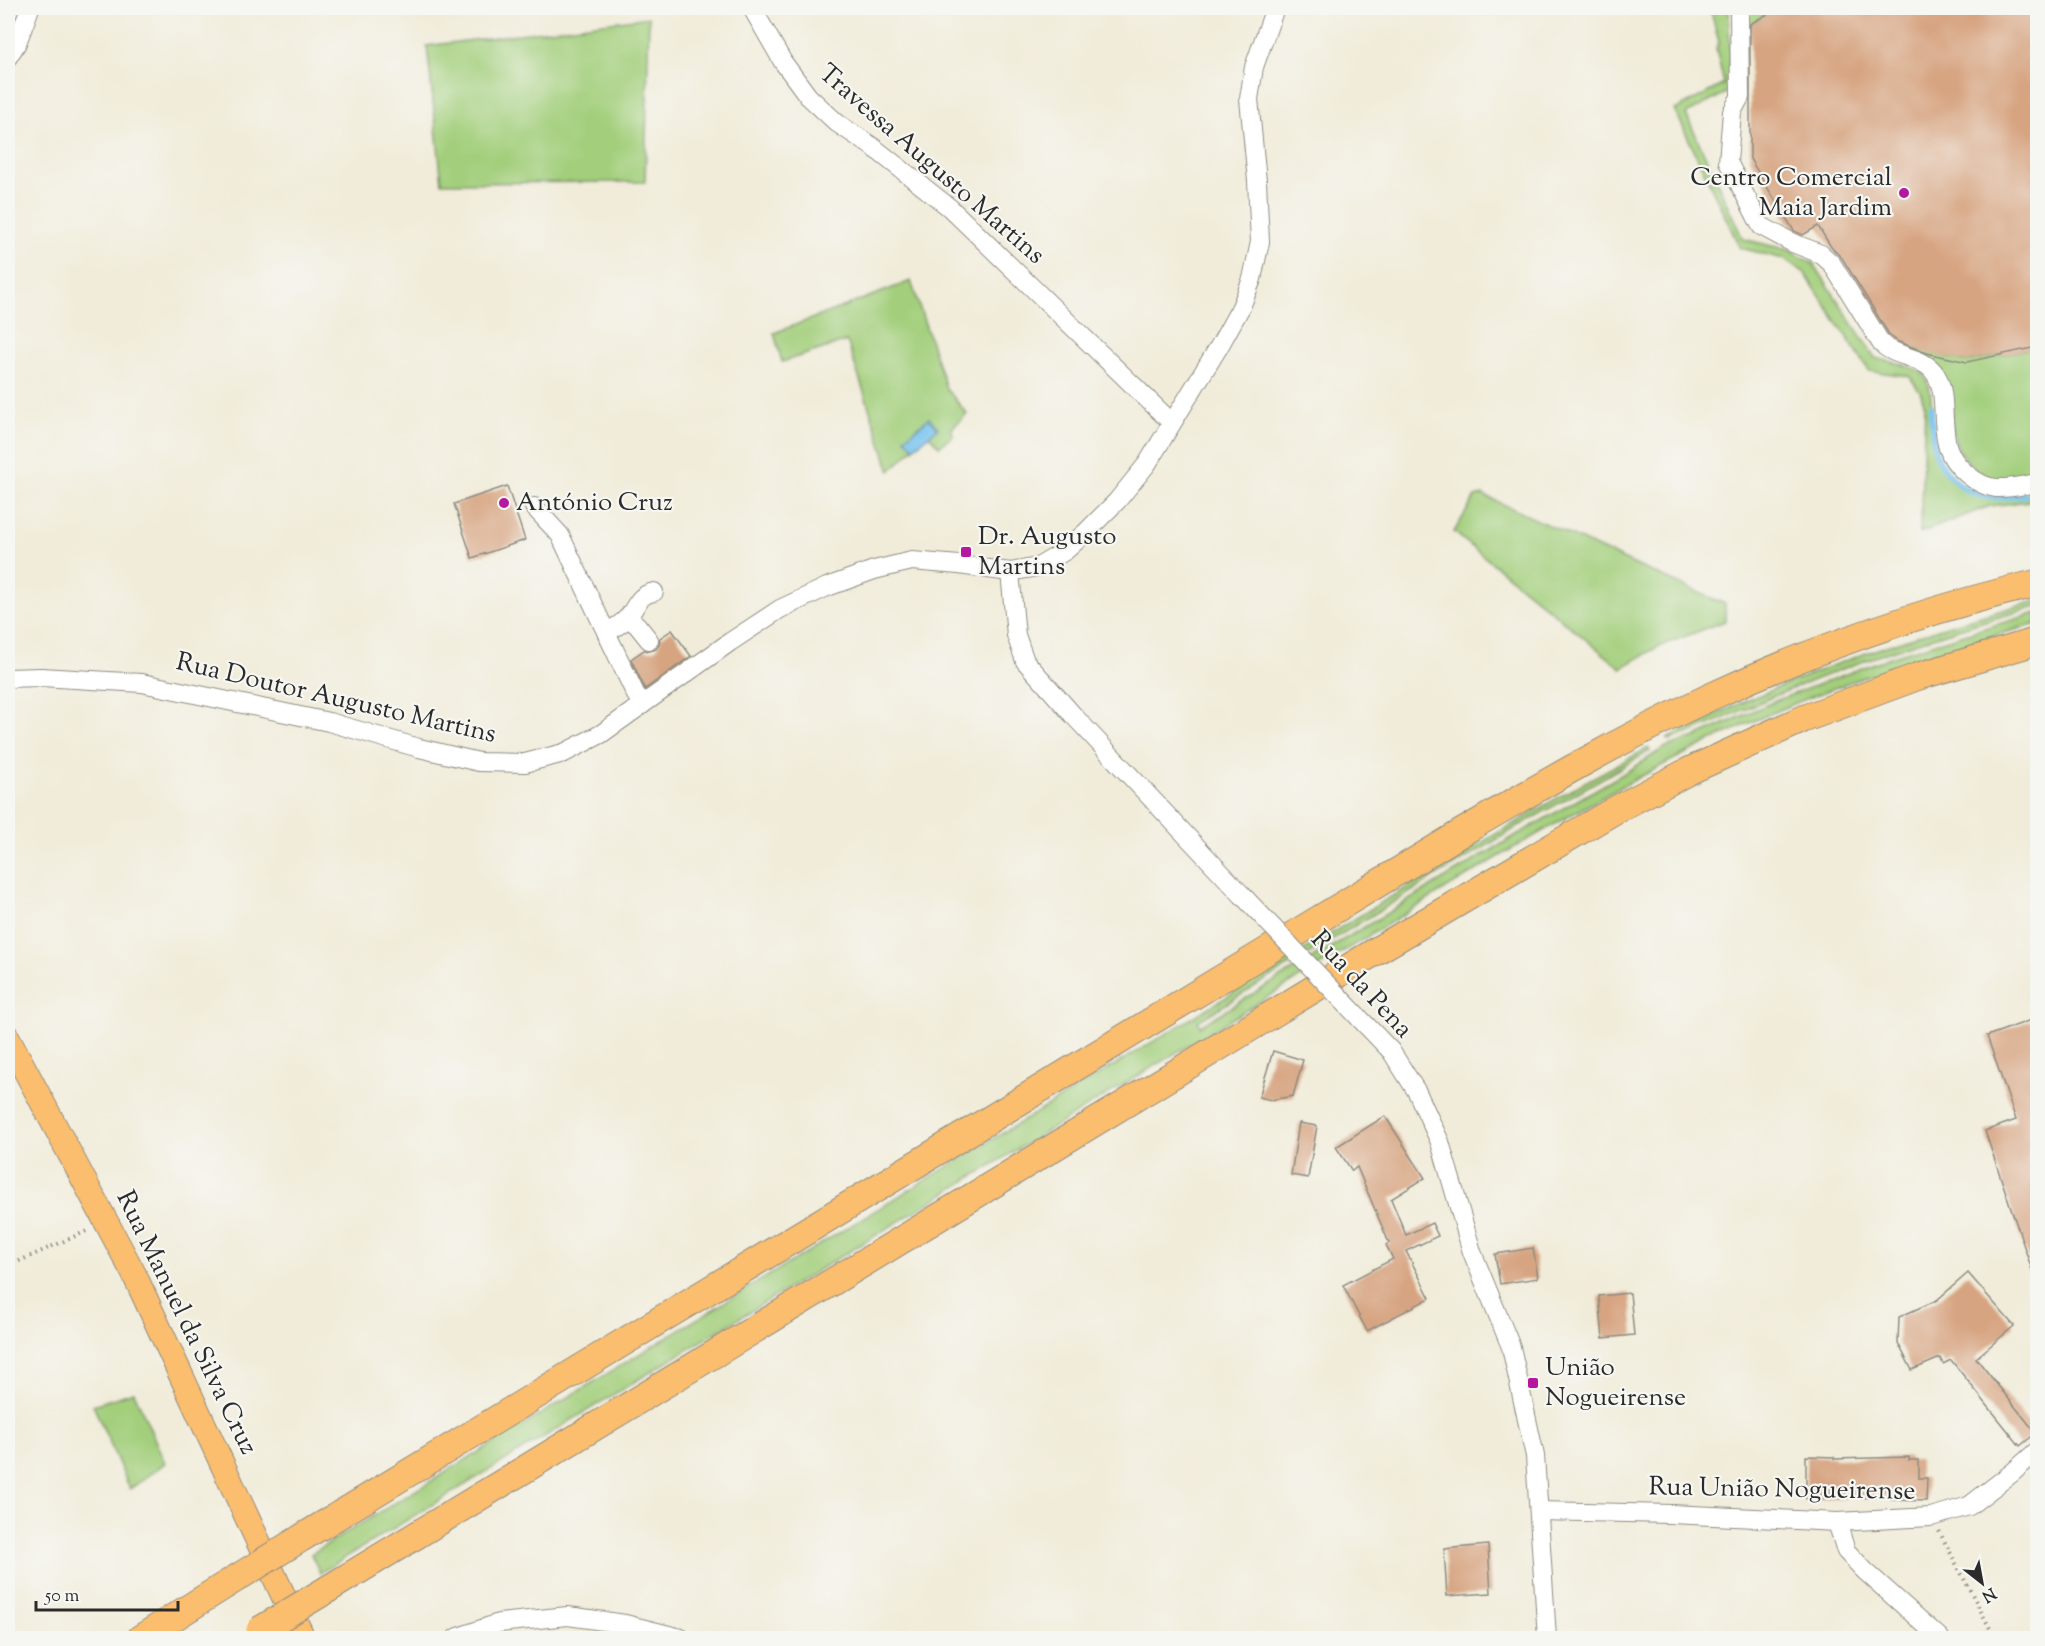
<svg xmlns="http://www.w3.org/2000/svg" width="2045" height="1646" viewBox="0 0 2045 1646" font-family="'Sorts Mill Goudy',serif">
	<rect width="100%" height="100%" fill="#f6f6f2"/>
	<filter id="ink" filterUnits="userSpaceOnUse"><feTurbulence type="fractalNoise" baseFrequency=".0167" numOctaves="2"/><feDisplacementMap in="SourceGraphic" scale="12" xChannelSelector="R" yChannelSelector="G"/><feConvolveMatrix kernelMatrix="1 2 1 2 8 2 1 2 1" color-interpolation-filters="sRGB"/></filter>
	<filter id="wash" filterUnits="userSpaceOnUse"><feTurbulence type="fractalNoise" baseFrequency=".008" numOctaves="4" result="noise"/><feDisplacementMap in="SourceGraphic" scale="24" xChannelSelector="R" yChannelSelector="G"/><feGaussianBlur stdDeviation="1.35" result="paint"/><feColorMatrix in="noise" values="0 0 0 0 0 0 0 0 0 0 0 0 0 0 0 0 0 1.4 0 .05"/><feComposite in="paint" operator="in"/></filter>
	<g filter="url(#wash)">
		<rect width="100%" height="100%" fill="#f1ecd9"/>
		<g fill="#a3cf7c" stroke="#677d54" stroke-width="1.5">
			<path d="M1710 8H1729L1730 91 1686 114 1743 239 1789 250 1814 264 1875 358C1889 362 1912 364 1923 375 1931 384 1931 399 1932 411 1933 423 1932 436 1935 448 1940 470 1963 493 1986 497 2003 500 2021 495 2037 493V500L1990 506 1920 533 1925 406 1920 391 1909 376 1869 371 1804 272 1784 259 1740 248 1675 110 1724 84 1716 49 1719 42Z"/>
			<path d="M1747 8H1778L1749 25H1746Z"/>
			<path d="M649 17 645 182 442 183 427 46Z"/>
			<path d="M911 281 946 388 967 414 952 428 953 436 939 446 929 435 937 428 905 438 914 448 890 471 847 341 782 362 774 333Z"/>
			<path d="M1889 343 1967 362 2037 347V478C2025 478 2008 482 1996 480 1988 479 1981 474 1975 469 1950 448 1952 423 1948 393Z"/>
			<path d="M1483 495 1642 568 1725 604V621L1658 647 1621 668 1454 532 1475 497Z"/>
			<path d="M2037 601V607C1953 628 1870 657 1789 690 1754 704 1720 721 1684 735L1669 740 1667 739C1710 715 1756 696 1801 678 1878 647 1957 621 2037 601Z"/>
			<path d="M2037 613V624C1955 645 1875 671 1796 703 1695 744 1599 798 1505 853L320 1573 311 1554 1435 870 1576 787 1648 748 1650 751 1524 823 1198 1021 1200 1026 1515 836 1633 768 1664 748 1698 736 1775 701 1893 656 1974 631Z"/>
			<path d="M134 1392 165 1463 130 1489 93 1405Z"/>
		</g>
		<path fill="#75c1ef" stroke="#50768d" stroke-width="1.5" d="M929 418 938 428 914 448 905 438Z"/>
		<g fill="none" stroke-linecap="round" stroke-linejoin="round">
			<path stroke="#75c1ef" stroke-width="6" d="M1931 407C1932 421 1932 436 1935 449 1941 471 1963 494 1987 497 2003 499 2021 495 2038 493"/>
		</g>
		<g id="blocks">
			<g fill="#d7a481">
				<path d="M1778 8H2037V347L1967 362 1927 353 1899 342 1890 336 1842 258 1831 247 1818 226 1803 235 1794 231 1750 159V24Z"/>
				<path d="M507 486 525 540 472 558 454 504Z"/>
				<path d="M672 630 691 656 645 689 631 659 644 650 650 651 656 649 659 645 660 638Z"/>
				<path d="M2031 1020 2037 1038V1279H2035L1985 1131 2016 1120 1987 1036Z"/>
				<path d="M1273 1051 1303 1060 1293 1096 1271 1100 1259 1097Z"/>
				<path d="M1385 1116 1425 1178 1391 1199 1406 1235 1432 1223 1438 1236 1406 1251 1430 1298 1367 1331 1343 1285 1393 1259 1386 1245 1389 1243 1357 1167 1352 1171 1336 1147Z"/>
				<path d="M1299 1123 1317 1126 1308 1178 1291 1175Z"/>
				<path d="M1533 1248 1538 1278 1500 1284 1495 1254Z"/>
				<path d="M1968 1273 2014 1326 1976 1358 2036 1433 2020 1446 1951 1360 1943 1364 1940 1358 1912 1370 1898 1343 1899 1317 1937 1300Z"/>
				<path d="M1630 1293 1634 1335 1603 1338 1599 1296Z"/>
				<path d="M1806 1456 1834 1457V1459L1909 1457V1460H1919V1478H1927L1926 1501 1891 1500V1497L1806 1499Z"/>
				<path d="M1488 1545 1491 1593 1447 1596 1444 1549Z"/>
			</g>
		</g>
	</g>
	<g filter="url(#ink)">
		<use href="#blocks" fill-opacity="0" stroke="#8e8c82" stroke-width="1.5"/>
		<g fill="none" stroke-linecap="round" stroke-linejoin="round">
			<g stroke="#8e8c82" stroke-width="20">
				<g id="minor">
					<path d="M752 8 783 62 808 96 837 123 873 147 950 208 1171 422"/>
					<path d="M1739 8 1740 97 1732 112 1728 162 1761 226 1793 243 1821 254 1832 264 1881 343C1896 359 1924 355 1936 375 1944 388 1943 405 1944 420 1945 430 1945 439 1948 448 1954 466 1976 486 1996 488 2009 489 2024 485 2038 483"/>
					<path d="M8 57 17 43 30 8"/>
					<path d="M534 507 560 535 635 693 642 705"/>
					<path d="M1010 572 1016 635 1025 661 1073 715 1242 895"/>
					<path d="M627 618 637 625 649 640"/>
					<path d="M607 632C614 628 622 624 627 618 637 607 637 595 654 592"/>
					<path d="M8 678 41 677 142 683 329 722 419 748 479 762 525 763 564 753 601 734 730 642 780 609 827 587 874 570 912 561 959 565 1010 572 1038 567 1065 551 1085 533 1117 501 1147 464 1220 345 1241 307 1252 279 1260 242 1257 181 1249 99 1254 67 1275 8"/>
					<path d="M1366 1025 1391 1051 1417 1092 1440 1142 1472 1252 1511 1347 1535 1456 1547 1638"/>
					<path d="M1539 1511 1671 1514 1837 1522 1931 1517 1969 1506 2012 1473 2038 1450"/>
					<path d="M1837 1522 1846 1551 1865 1571 1940 1638"/>
					<path d="M456 1638 499 1623 568 1616 625 1624 681 1638"/>
				</g>
			</g>
			<g stroke="#8e8c82" stroke-width="26">
				<path id="major" d="M8 1038 134 1274 303 1638"/>
			</g>
			<g stroke="#8e8c82" stroke-width="29">
				<g id="highway">
					<path d="M303 1537 1461 833C1542 785 1623 738 1708 698 1813 649 1924 610 2038 583"/>
					<path d="M328 1589 1381 948 1615 810 1689 771 1803 719 1919 676 2038 641"/>
					<path d="M141 1638 235 1579"/>
				</g>
			</g>
			<g stroke="#8e8c82" stroke-width="4" stroke-dasharray="1.5 4.5" stroke-linecap="butt">
				<path d="M8 1266 89 1230"/>
				<path d="M1939 1531 1995 1638"/>
			</g>
			<use href="#minor" stroke="#fff" stroke-width="18"/>
			<use href="#major" stroke="#fbbd6e" stroke-width="24"/>
			<use href="#highway" stroke="#fbbd6e" stroke-width="27"/>
			<g stroke="#8e8c82" stroke-width="20" stroke-linecap="butt">
				<path id="minor-bridge" d="M1242 895 1366 1025"/>
			</g>
			<g stroke="#8e8c82" stroke-width="29" stroke-linecap="butt">
				<g id="highway-bridge">
					<path d="M235 1579 303 1537"/>
					<path d="M260 1630 328 1589"/>
				</g>
			</g>
			<use href="#minor-bridge" stroke="#fff" stroke-width="18"/>
			<use href="#highway-bridge" stroke="#fbbd6e" stroke-width="27"/>
		</g>
	</g>
	<g fill="#b5179e" stroke="#f6f6f2" stroke-width="2">
		<circle cx="1904" cy="193" r="6"/>
		<circle cx="504" cy="503" r="6"/>
		<rect x="960" y="546" width="12" height="12" rx="3"/>
		<rect x="1527" y="1377" width="12" height="12" rx="3"/>
	</g>
	<g text-anchor="middle" dominant-baseline="central" stroke-width="4.5" stroke-linejoin="round" paint-order="stroke">
		<g font-size="26" fill="#2b2b2b" stroke="#f6f6f2">
			<text transform="translate(931 165) rotate(41)">Travessa Augusto Martins</text>
			<text transform="translate(336 699) rotate(13)">Rua Doutor Augusto Martins</text>
			<text transform="translate(1361 985) rotate(47)">Rua da Pena</text>
			<text transform="translate(186 1323) rotate(64)">Rua Manuel da Silva Cruz</text>
			<text transform="translate(1782 1490) rotate(1)">Rua União Nogueirense</text>
		</g>
		<g font-size="26" fill="#2b2b2b" stroke="#f6f6f2" text-anchor="start">
			<text x="1892" y="178" text-anchor="end">Centro Comercial<tspan x="1892" dy="30">Maia Jardim</tspan></text>
			<text x="516" y="503">António Cruz</text>
			<text x="978" y="537">Dr. Augusto<tspan x="978" dy="30">Martins</tspan></text>
			<text x="1545" y="1368">União<tspan x="1545" dy="30">Nogueirense</tspan></text>
		</g>
	</g>
	<rect width="2045" height="1646" fill="none" stroke="#f6f6f2" stroke-width="30"/>
	<g transform="translate(1982 1583) rotate(149)" stroke="#f6f6f2" stroke-width="4.5" paint-order="stroke">
	<path d="M0-4.5L10 22L0 15L-10 22Z" fill="#2b2b2b"/>
	<text y="-9" font-size="16" font-weight="bold" text-anchor="middle" fill="#2b2b2b">N</text>
	</g>
	<path d="M36 1601v9h142v-9" fill="none" stroke="#2b2b2b" stroke-width="3"/>
	<text x="45" y="1601" font-size="18" fill="#2b2b2b" stroke="#f6f6f2" stroke-width="4.5" paint-order="stroke">50 m</text>
</svg>
